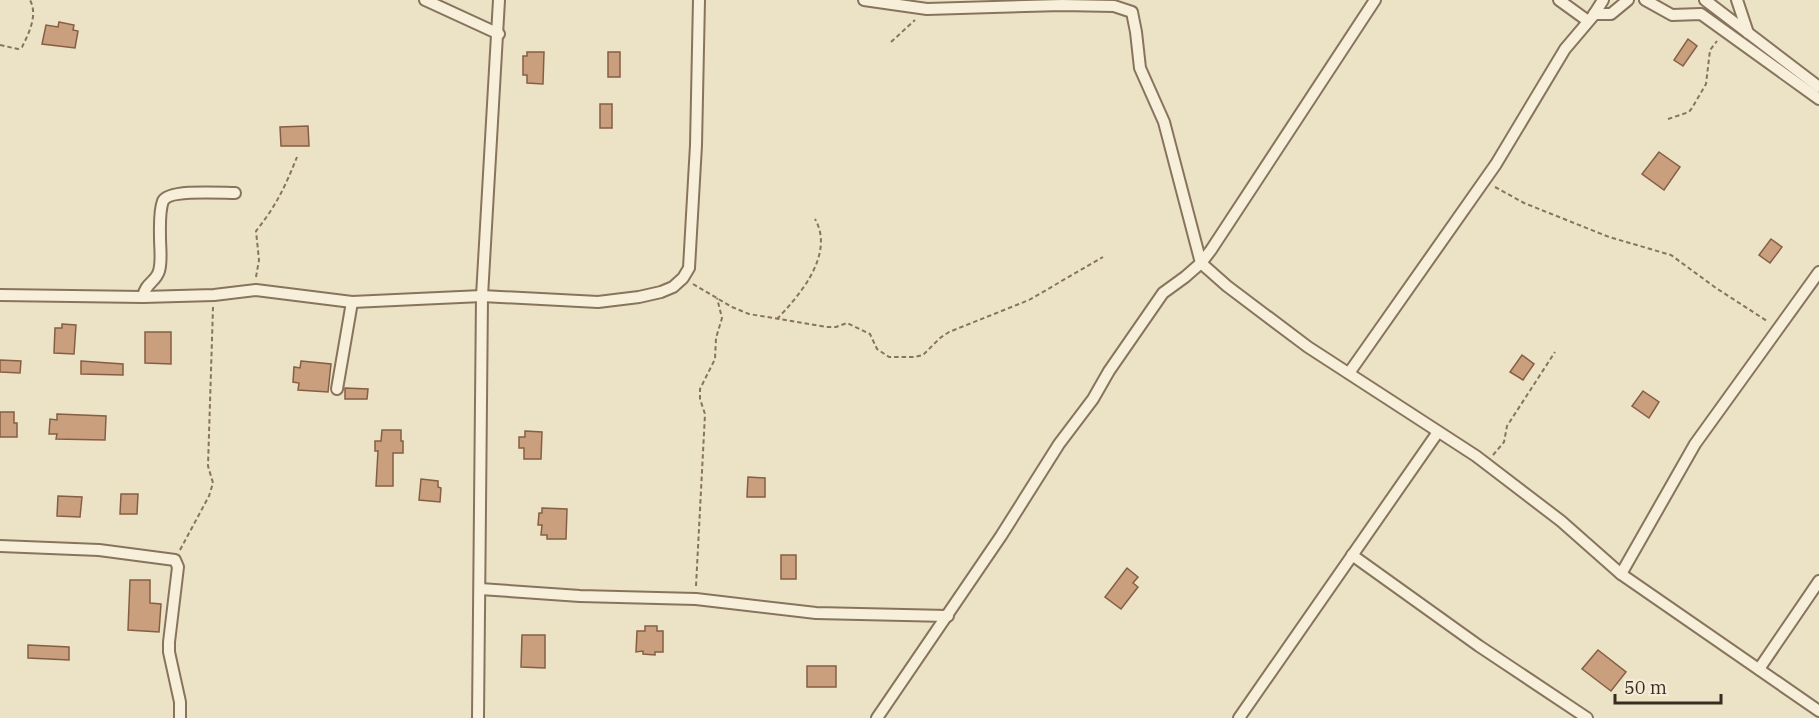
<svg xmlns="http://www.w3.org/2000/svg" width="1819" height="718" viewBox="0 0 1819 718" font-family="'IBM Plex Serif',serif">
	<rect width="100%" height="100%" fill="#ece2c6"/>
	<g fill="#c99f7e" stroke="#855f44" stroke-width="1.5">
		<path d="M59 22 74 25 73 30 78 31 75 48 42 44 46 25 58 27Z"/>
		<path d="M1688 39 1697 46 1683 66 1674 60Z"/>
		<path d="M527 52H544L543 84 527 83V75H523V56H527Z"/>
		<rect x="608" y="52" width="12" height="25"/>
		<rect x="600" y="104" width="12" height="24"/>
		<path d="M308 126 309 146H281L280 127Z"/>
		<path d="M1659 152 1680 167 1664 190 1642 174Z"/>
		<path d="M1771 239 1782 247 1770 263 1759 255Z"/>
		<path d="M62 324 76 325 74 354 54 353 55 328H62Z"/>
		<path d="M145 332H171V364L145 363Z"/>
		<path d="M1522 355 1534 364 1523 380 1510 372Z"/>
		<path d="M0 360 21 361 20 373 0 372Z"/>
		<path d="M81 361 123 364V375L81 374Z"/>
		<path d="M301 361 331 364 328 392 298 390 299 383 293 382 294 367 300 368Z"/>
		<path d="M345 388 368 389 367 399H345Z"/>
		<path d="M1643 391 1659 402 1649 418 1632 406Z"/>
		<path d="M0 412H14V423H17V437H0Z"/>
		<path d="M57 414 106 416 105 440 56 439 57 434H49L50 419 57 420Z"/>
		<path d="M382 430H401V441H403V453H393V486H376L378 451H375V441H381Z"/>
		<path d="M525 431 542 432 541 459H524V448H519V437H525Z"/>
		<path d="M748 477 765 478V497H747Z"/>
		<path d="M421 479 438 481V487L441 488 440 502 419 500Z"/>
		<path d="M121 494H138L137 514H120Z"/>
		<path d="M58 496 82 497 80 517 57 516Z"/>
		<path d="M542 508 567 509 566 539H547V535H541L542 525H538L539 513H542Z"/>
		<rect x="781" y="555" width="15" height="24"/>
		<path d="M1127 568 1138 577 1133 583 1138 587 1121 609 1105 597Z"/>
		<path d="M130 580H150V603L161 604 159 632 128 630Z"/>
		<path d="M645 626H657V631H663V652H655V655L643 654V651L636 652 637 631H645Z"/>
		<path d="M522 635H545V668L521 667Z"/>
		<path d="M28 645 69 647V660L28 658Z"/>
		<path d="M1598 650 1626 672 1611 691 1582 669Z"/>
		<rect x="807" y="666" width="29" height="21"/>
	</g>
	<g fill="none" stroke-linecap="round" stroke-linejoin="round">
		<g stroke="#87745d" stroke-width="14">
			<g id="street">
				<path d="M425 0 499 34"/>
				<path d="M864 0 927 9 1062 5 1114 6 1132 12 1136 32 1140 68 1164 122 1201 263 1227 286 1308 347 1476 456 1561 521 1621 574 1819 711"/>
				<path d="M1559 0 1588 21"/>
				<path d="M1645 0 1672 15 1701 14 1819 99"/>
				<path d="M1705 0 1819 87"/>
				<path d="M1737 0 1748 33"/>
				<path d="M1594 14H1611L1628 0"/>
				<path d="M0 295 143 297 214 295 256 290 352 302 482 296 598 302 639 297 661 292 673 287 683 278 689 268 696 145 699 0"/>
				<path d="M143 297C145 283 156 282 159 271 162 261 160 248 160 238 160 228 159 211 163 201 169 189 222 193 235 193"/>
				<path d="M1349 373 1496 164 1565 49 1593 16 1603 0"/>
				<path d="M337 389 352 302"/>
				<path d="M0 546 99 550 175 560 178 567 169 642V652L180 702V718"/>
				<path d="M1352 555 1479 646 1587 718"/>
				<path d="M1621 574 1695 444 1819 272"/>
				<path d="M480 589 580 596 696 599 816 613 948 616"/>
				<path d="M1759 669 1819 581"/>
				<path d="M478 718 482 296 499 0"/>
				<path d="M877 718 1001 536 1059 444 1093 399 1109 371 1163 293 1185 277 1201 263 1211 250 1375 0"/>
				<path d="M1239 718 1438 432"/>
			</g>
		</g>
		<g stroke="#87745d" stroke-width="2" stroke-dasharray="4.5 3" stroke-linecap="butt">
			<path d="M891 42 915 20"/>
			<path d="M0 45 18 49 22 47C29 33 38 15 30 0"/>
			<path d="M1668 119 1689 112 1692 108 1706 84 1710 50 1717 41"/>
			<path d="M1495 187 1524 203 1609 237 1671 255 1716 288 1767 321"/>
			<path d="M256 277 259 260 256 231C276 206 285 187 297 157"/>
			<path d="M693 284 732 307 749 314 827 327H836L847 323 870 334 877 349 889 357H914L923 355 940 338 949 332 1029 300 1103 257"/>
			<path d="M777 319C800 295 835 254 815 219"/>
			<path d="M1493 455 1504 442 1507 426 1555 352"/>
			<path d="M180 550 209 496 213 483 208 466 213 307"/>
			<path d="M696 586 705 414 700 399V389L715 359 716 338 722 318 717 298"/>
		</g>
		<use href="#street" stroke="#f7efda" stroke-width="10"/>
	</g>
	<path d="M1615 694v9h106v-9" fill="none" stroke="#382c20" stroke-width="3"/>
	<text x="1624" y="694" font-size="18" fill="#382c20" stroke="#f4ecd6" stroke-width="4.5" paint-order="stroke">50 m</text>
</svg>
